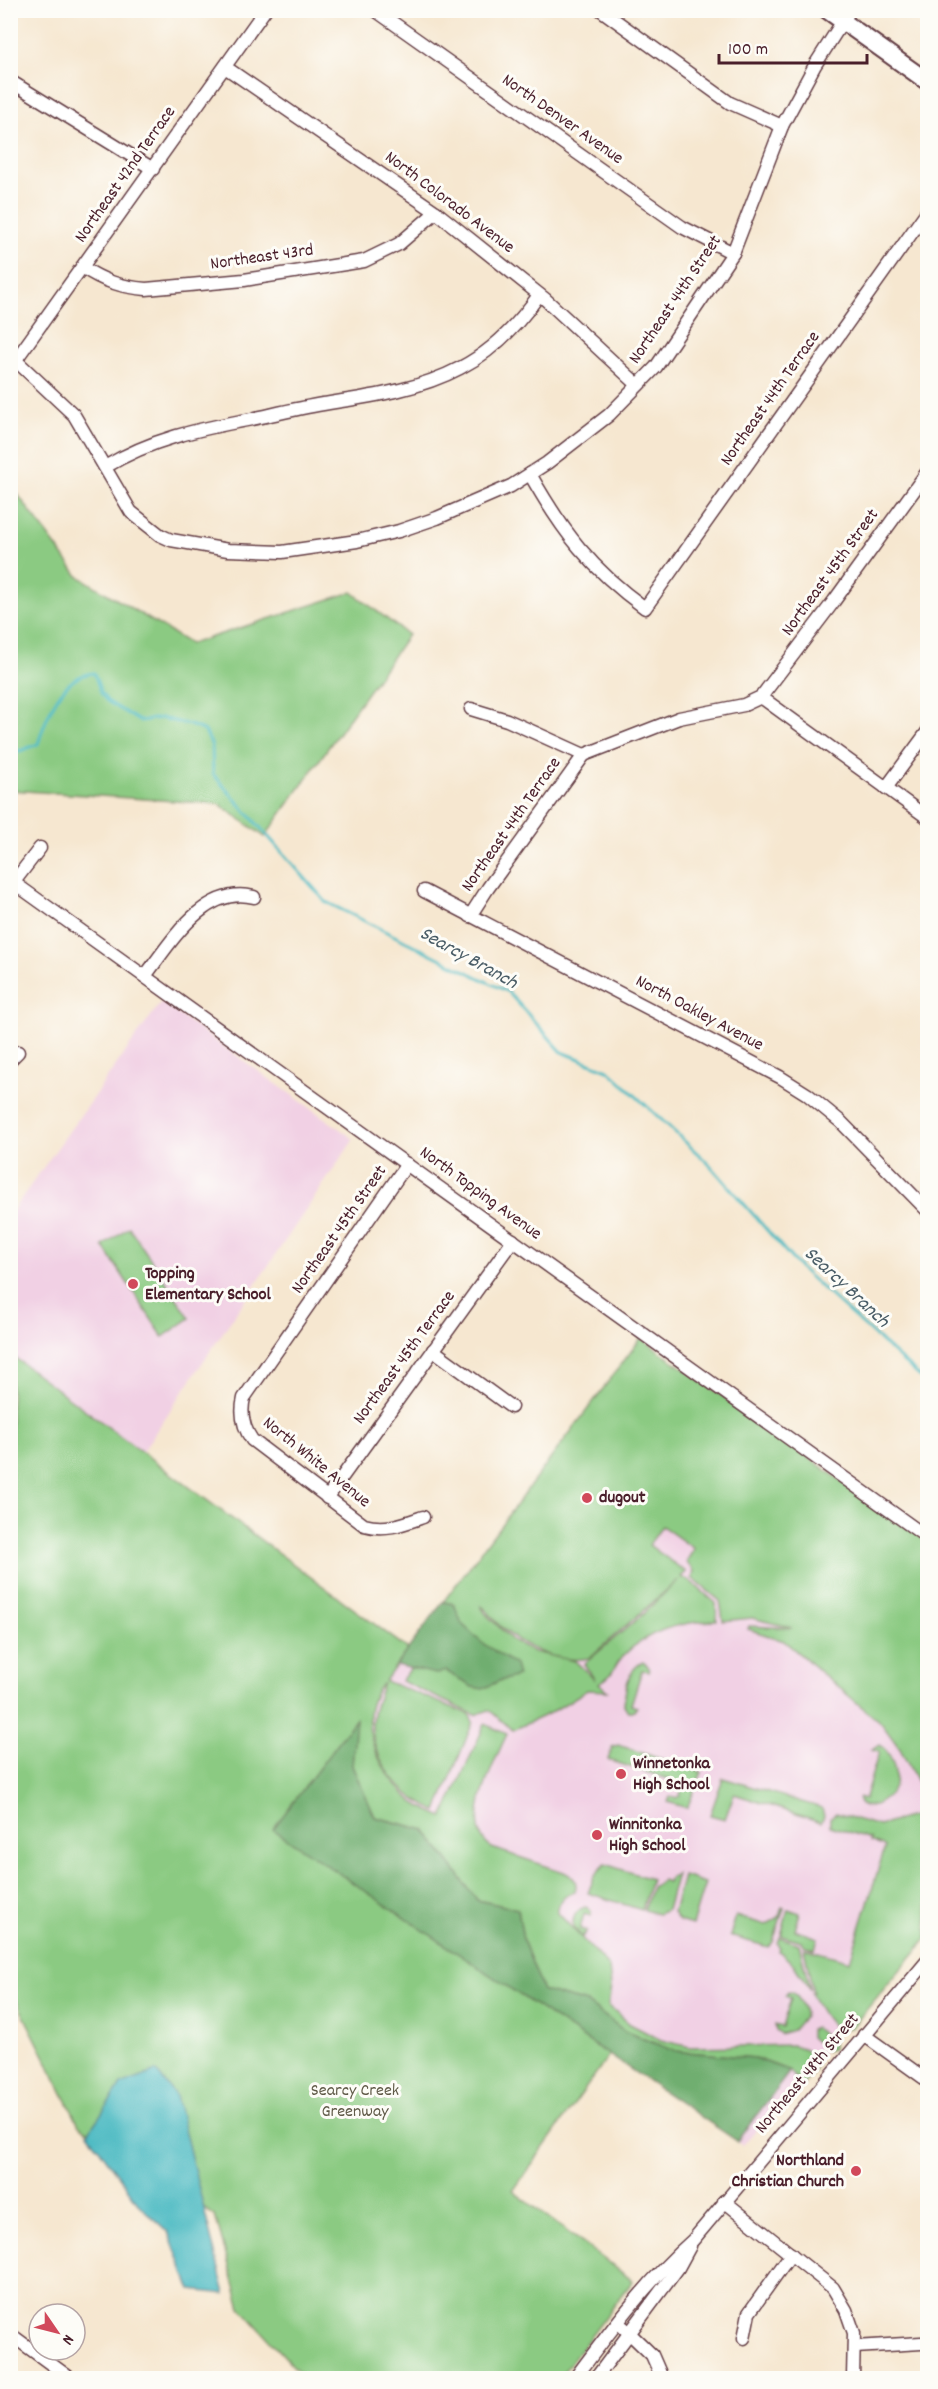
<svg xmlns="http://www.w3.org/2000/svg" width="938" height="2389" viewBox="0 0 938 2389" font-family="Dekko,sans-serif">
	<rect width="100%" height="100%" fill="#fdfcf7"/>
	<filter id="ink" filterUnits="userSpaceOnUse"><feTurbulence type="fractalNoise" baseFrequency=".0167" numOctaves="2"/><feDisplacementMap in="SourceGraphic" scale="12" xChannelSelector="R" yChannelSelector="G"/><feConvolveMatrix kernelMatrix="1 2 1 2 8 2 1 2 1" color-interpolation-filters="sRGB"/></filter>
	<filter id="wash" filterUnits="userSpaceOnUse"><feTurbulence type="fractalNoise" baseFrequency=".008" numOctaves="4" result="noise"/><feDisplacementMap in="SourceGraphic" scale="24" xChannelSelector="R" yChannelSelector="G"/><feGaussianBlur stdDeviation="1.35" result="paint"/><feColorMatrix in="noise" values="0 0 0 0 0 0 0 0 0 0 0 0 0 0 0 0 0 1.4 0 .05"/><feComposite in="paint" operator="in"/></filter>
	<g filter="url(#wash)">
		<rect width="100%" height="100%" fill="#f6e7d0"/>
		<g fill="#f1d0e4">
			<path d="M161 1002 354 1139 142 1452 11 1355V1213Z"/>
			<path d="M641 1338 927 1547V1931L743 2145 273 1829Z"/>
		</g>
		<g fill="#8bca82" stroke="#6a7456" stroke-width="1.5" fill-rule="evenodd">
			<path d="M10 484 78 576 190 644 352 592 408 635 265 837 219 804 11 790Z"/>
			<path d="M129 1227 190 1318 163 1337 103 1246Z"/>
			<path d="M641 1338 927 1542V1796L922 1791 900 1749 882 1724 784 1641 748 1629 749 1626 792 1628 752 1618 723 1621 720 1601 692 1578 694 1571 686 1562 694 1549 662 1526 649 1545 686 1572 681 1577 690 1581 716 1603 717 1621C682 1621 648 1630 623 1656 612 1668 615 1675 599 1683L607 1691 587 1690 552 1712 513 1730 489 1710 475 1715 401 1681 456 1610 454 1604 443 1602ZM678 1580 641 1616 584 1664 595 1680 575 1661 534 1652 512 1640 486 1614 480 1605C487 1609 493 1619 499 1625 521 1646 558 1665 589 1658Z"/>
			<path d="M11 1355 408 1649 385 1681 469 1714 473 1722 437 1811C404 1799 371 1760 372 1723 372 1709 379 1696 383 1683 351 1719 380 1772 410 1799 418 1807 433 1812 443 1817L485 1724 507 1734C495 1761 459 1828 492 1848L564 1872C574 1877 578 1881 575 1892 565 1894 557 1902 558 1913L609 1967 611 1987 608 2005 630 2024 661 2040 690 2047 793 2045C806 2049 811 2052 817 2064L815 2065 814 2071 802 2086 790 2071 755 2058 674 2051 626 2032 587 2003 543 1991 523 1940 518 1909 477 1900 425 1830 375 1817 352 1766 355 1720 274 1829 609 2055 513 2191 633 2281 559 2378H304L241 2308 215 2216 79 2125 11 1990Z"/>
			<path d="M643 1662 648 1666 649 1671 642 1670 631 1705 637 1707 633 1711H628L624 1706C625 1691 627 1669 643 1662Z"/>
			<path d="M618 1745 702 1772 687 1808 668 1802 670 1797 675 1798 680 1796 681 1790 675 1786V1781L608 1760 612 1747Z"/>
			<path d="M879 1745C892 1752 897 1771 895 1785 889 1797 874 1811 860 1805L858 1798 864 1800 879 1752 872 1750Z"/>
			<path d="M723 1778 822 1808 824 1816 821 1822 734 1794 725 1819 710 1815Z"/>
			<path d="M836 1813 879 1826 912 1816 928 1820 927 1938 852 2027C830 2036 820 2009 811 1993L813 1992 804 1948 850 1961 885 1847 870 1841 871 1839 830 1826V1818Z"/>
			<path d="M605 1864 651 1879 642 1910 588 1893 595 1875Z"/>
			<path d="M677 1874 667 1910 658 1914 644 1910 652 1887 663 1880 668 1882 670 1877Z"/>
			<path d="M683 1876 705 1883 692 1925 679 1921 673 1912Z"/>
			<path d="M586 1907 591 1911V1916L584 1914 580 1929 587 1931 582 1937 573 1927C572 1918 576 1909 586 1907Z"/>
			<path d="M782 1907 784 1908 773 1942 768 1947 730 1936 736 1916 766 1925 779 1917Z"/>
			<path d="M788 1909 800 1913 795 1930 818 1938 815 1949 803 1945 801 1941 781 1935Z"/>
			<path d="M780 1937 799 1944 810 1990 794 1965 779 1951 780 1948 778 1943Z"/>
			<path d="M788 1992C799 1993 804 2007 804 2017L793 2030 781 2034 776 2030 775 2025 782 2027 791 1998 785 1996Z"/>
			<path d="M815 2028 833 2042V2049L826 2051 810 2037V2030Z"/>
		</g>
		<g fill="#70ae70" stroke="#5d664e" stroke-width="1.5">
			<path d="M443 1602 454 1604 462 1624 481 1642 515 1665 518 1676 499 1681 483 1689 472 1687 446 1671 436 1674 396 1665Z"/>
			<path d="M356 1719 352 1766 375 1817 425 1830 477 1900 518 1909 523 1940 543 1991 587 2003 626 2032 674 2051 755 2058 790 2071 737 2141 273 1829Z"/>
		</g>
		<path fill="#4bbac2" stroke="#4a6c76" stroke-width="1.5" d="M156 2071 176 2096 225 2294 191 2290 168 2232 140 2206 88 2133 121 2085Z"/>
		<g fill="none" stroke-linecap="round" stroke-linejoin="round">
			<path stroke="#4bbac2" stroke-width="3" d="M10 749 20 751 38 744C46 717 61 675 94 673L101 693 107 701 139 721 161 718 190 725 205 731 212 746 213 774 326 902 508 992 562 1052 608 1070 710 1165 800 1268 928 1384"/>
		</g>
	</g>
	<g filter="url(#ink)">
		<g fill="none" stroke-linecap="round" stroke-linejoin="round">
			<g stroke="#643d44" stroke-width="15">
				<g id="minor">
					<path d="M375 10 682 227 733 253"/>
					<path d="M601 10 730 103 782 126"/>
					<path d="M225 67 436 212 545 299 638 385"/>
					<path d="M10 81 153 169"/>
					<path d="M82 267C103 281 121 287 146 289L244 280 364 261 399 244 436 212"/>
					<path d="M10 355 74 415 131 512 160 535 171 540 228 550 282 552 357 541 399 531 437 518 511 486 547 463 609 415 656 367 733 253 782 126 815 65 850 10"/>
					<path d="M10 368 265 10"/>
					<path d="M105 467C151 439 199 429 252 419 275 414 299 408 323 404 368 397 419 390 460 368 493 351 518 325 539 295"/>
					<path d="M530 474C562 531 591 569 645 608L928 210"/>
					<path d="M761 697 928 818"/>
					<path d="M471 709 507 720 584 755 679 718 744 705 761 697 834 601 928 471"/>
					<path d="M886 788 928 731"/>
					<path d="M10 880 928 1538"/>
					<path d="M10 887 40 848"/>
					<path d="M424 891 780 1077 807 1094 841 1122 928 1211"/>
					<path d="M470 916 488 888 584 755"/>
					<path d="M145 976C170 944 204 884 254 897"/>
					<path d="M10 1060 18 1052"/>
					<path d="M407 1164 244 1398C240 1414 243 1427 252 1440L364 1525C386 1531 403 1524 423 1517"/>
					<path d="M433 1350 511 1407"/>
					<path d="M327 1498 513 1240"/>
					<path d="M864 2035 928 2081"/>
					<path d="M724 2201 833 2288 846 2310 854 2333 853 2378"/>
					<path d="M623 2327 652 2355 662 2378"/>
					<path d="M10 2334 70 2378"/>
					<path d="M744 2338 749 2313 791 2254"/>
					<path d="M855 2347 921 2343"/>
					<path d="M575 2378C611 2330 648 2280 693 2240L928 1960"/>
					<path d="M596 2378 678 2268 690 2246"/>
				</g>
			</g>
			<g stroke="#643d44" stroke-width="20">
				<path id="major" d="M827 10 928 82"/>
			</g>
			<use href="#minor" stroke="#fff" stroke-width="12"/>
			<use href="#major" stroke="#fff" stroke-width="16"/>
		</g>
	</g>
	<g fill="#d1495b" stroke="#fdfcf7" stroke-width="2">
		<circle cx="133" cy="1284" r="6"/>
		<circle cx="587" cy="1498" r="6"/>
		<circle cx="621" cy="1774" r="6"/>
		<circle cx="597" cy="1835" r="6"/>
		<circle cx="856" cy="2171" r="6"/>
	</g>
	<g text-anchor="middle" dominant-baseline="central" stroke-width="6" stroke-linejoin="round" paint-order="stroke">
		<g font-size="18" fill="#4a1f2b" stroke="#fdfcf7">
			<text transform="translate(562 120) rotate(35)">North Denver Avenue</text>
			<text transform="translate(126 175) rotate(-55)">Northeast 42nd Terrace</text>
			<text transform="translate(449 203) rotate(37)">North Colorado Avenue</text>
			<text transform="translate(262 258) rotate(-8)">Northeast 43rd</text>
			<text transform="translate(676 300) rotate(-56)">Northeast 44th Street</text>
			<text transform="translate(771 399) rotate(-55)">Northeast 44th Terrace</text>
			<text transform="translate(831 573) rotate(-54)">Northeast 45th Street</text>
			<text transform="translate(512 825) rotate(-55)">Northeast 44th Terrace</text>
			<text transform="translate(699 1014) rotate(28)">North Oakley Avenue</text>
			<text transform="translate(480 1194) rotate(36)">North Topping Avenue</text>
			<text transform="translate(340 1230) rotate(-55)">Northeast 45th Street</text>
			<text transform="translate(405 1358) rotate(-54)">Northeast 45th Terrace</text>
			<text transform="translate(316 1463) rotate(39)">North White Avenue</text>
			<text transform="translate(808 2074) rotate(-50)">Northeast 48th Street</text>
		</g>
		<g font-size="18" font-weight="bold" fill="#4a1f2b" stroke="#fdfcf7" text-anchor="start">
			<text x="145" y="1274">Topping<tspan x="145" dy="21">Elementary School</tspan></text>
			<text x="599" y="1498">dugout</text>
			<text x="633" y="1764">Winnetonka<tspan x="633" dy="21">High School</tspan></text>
			<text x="609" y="1825">Winnitonka<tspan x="609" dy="21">High School</tspan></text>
			<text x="844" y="2161" text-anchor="end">Northland<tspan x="844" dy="21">Christian Church</tspan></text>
		</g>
		<g font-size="18" fill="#615b49" stroke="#fdfcf7">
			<text x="355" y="2091">Searcy Creek<tspan x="355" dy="21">Greenway</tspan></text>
		</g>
		<g font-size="20" font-style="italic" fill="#4a5d67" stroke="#fdfcf7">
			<text transform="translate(468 959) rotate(29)">Searcy Branch</text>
			<text transform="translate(846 1288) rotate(43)">Searcy Branch</text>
		</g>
	</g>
	<rect width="938" height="2389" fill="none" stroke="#fdfcf7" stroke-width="36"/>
	<g transform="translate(57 2332) rotate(125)"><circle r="28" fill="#fdfcf7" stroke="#b5a4a5" stroke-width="1.5"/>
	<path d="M0-4.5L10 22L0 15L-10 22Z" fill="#d1495b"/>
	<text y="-9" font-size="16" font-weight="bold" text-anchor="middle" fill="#4a1f2b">N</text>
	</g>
	<path d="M719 54v9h148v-9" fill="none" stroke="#4a1f2b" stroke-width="3"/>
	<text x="728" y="54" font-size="18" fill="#4a1f2b" stroke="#fdfcf7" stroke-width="4.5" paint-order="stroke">100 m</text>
</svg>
